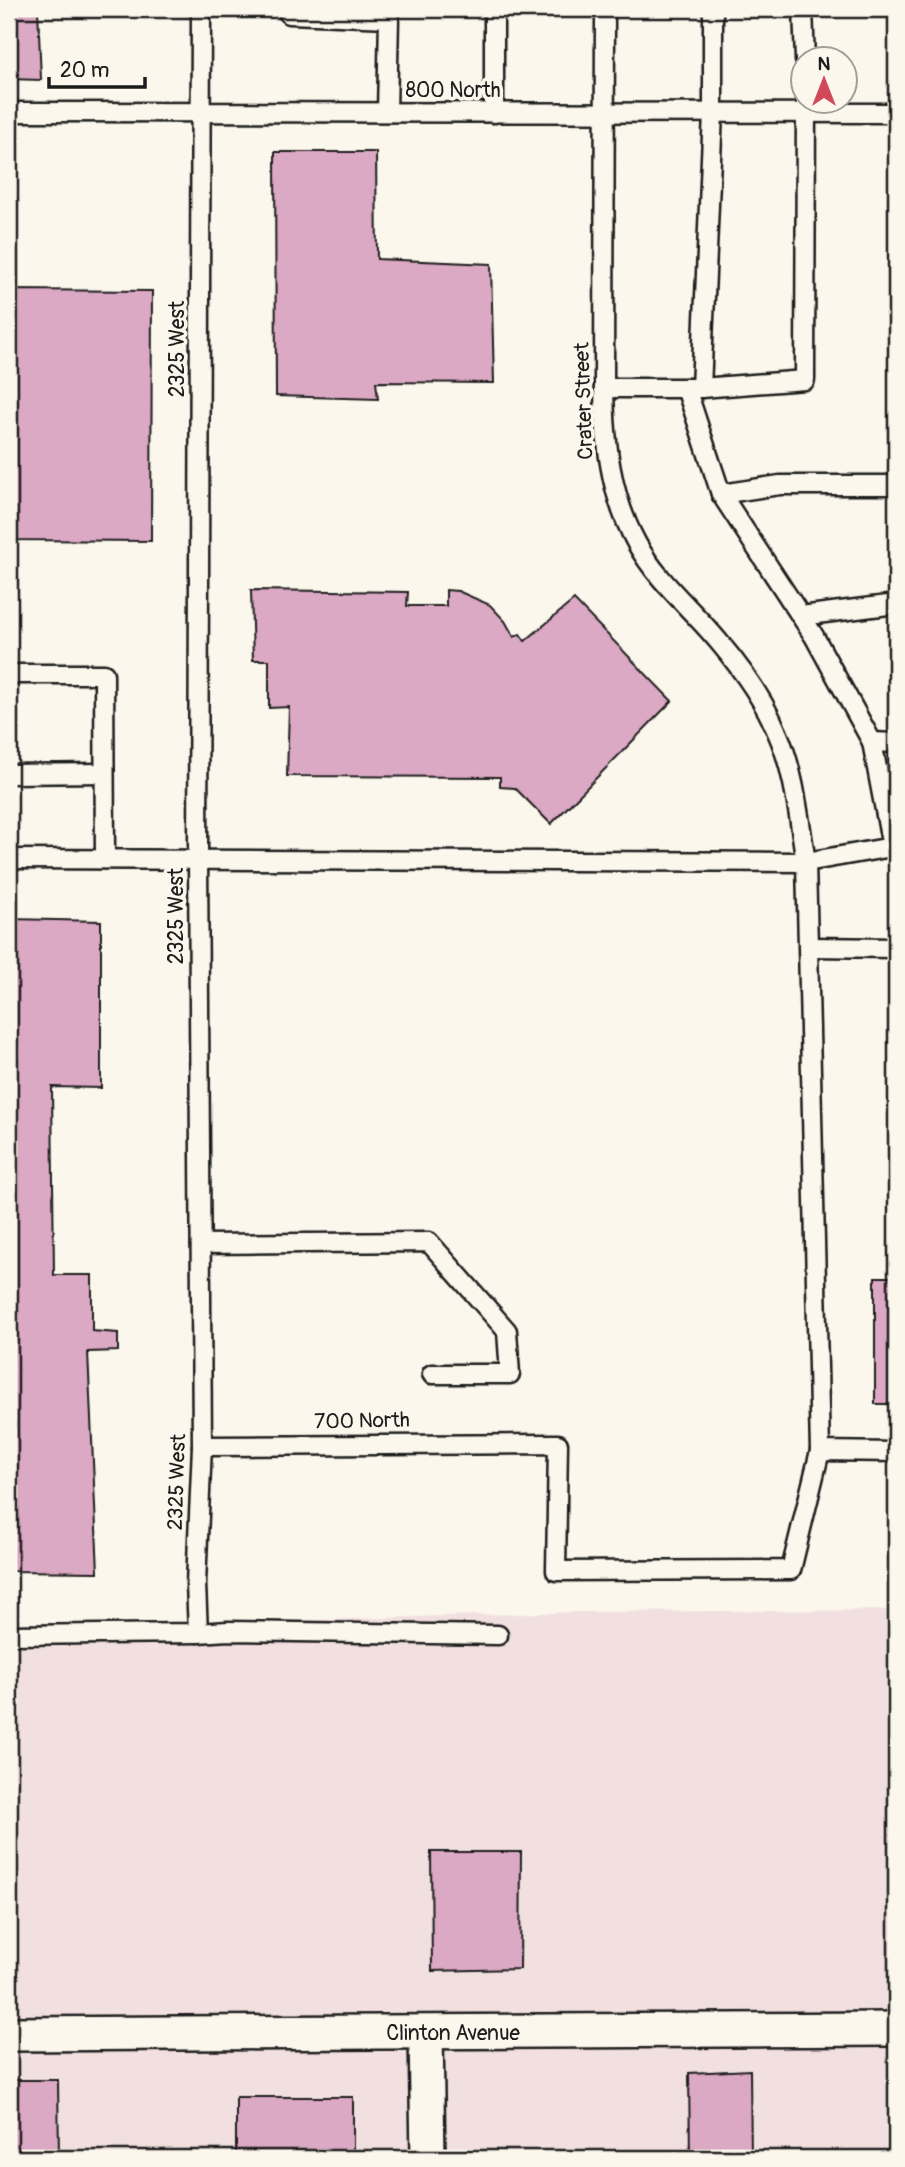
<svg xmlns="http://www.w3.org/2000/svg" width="905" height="2167" viewBox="0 0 905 2167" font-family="Pangolin,sans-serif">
	<rect width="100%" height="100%" fill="#fbf7ec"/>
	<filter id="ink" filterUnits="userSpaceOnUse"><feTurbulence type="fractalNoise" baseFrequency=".0143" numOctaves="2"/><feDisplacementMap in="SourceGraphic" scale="14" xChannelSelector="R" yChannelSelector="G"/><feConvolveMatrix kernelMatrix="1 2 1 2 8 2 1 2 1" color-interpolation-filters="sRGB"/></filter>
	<g filter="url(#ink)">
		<path fill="#f2e0e0" d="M896 1610V2158H9V1629L578 1612Z"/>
		<g fill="#dca9c5" stroke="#1c1c1c" stroke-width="2">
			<path d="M9 9H38L41 80 9 79Z"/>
			<path d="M275 152H376L377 259 491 264 494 383 376 382 378 399 276 396Z"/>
			<path d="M9 290 152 291 151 541 9 540Z"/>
			<path d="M251 590 408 592 407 606H446V590L458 591 490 605 505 621 514 637 520 634 525 641 574 600 672 701 551 824 515 788 500 787V777L287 776 289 707 269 708V660H253Z"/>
			<path d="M9 919 101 921V1088L52 1087 54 1275H92V1331L118 1333V1351L88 1352 98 1572 9 1571Z"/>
			<rect x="875" y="1277" width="21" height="127"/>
			<path d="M431 1852H521L520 1969 432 1971Z"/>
			<path d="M750 2070 751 2158H690L689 2073Z"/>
			<path d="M9 2080H58L59 2158H9Z"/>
			<rect x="236" y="2097" width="117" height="61"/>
			<rect x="891" y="2114" width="5" height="44"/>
		</g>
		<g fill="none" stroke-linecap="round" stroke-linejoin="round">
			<g stroke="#1c1c1c" stroke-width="23">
				<g id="lane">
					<path d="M605 9 604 388C605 443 610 495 637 544 658 582 692 609 719 642 741 668 764 700 777 732 795 772 799 820 806 862L820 1451 896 1452"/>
					<path d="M803 9 805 60"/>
					<path d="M289 14 389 18 387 112"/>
					<path d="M9 112 896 113"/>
					<path d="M494 113V9"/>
					<path d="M604 388H701L713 113V9"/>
					<path d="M701 388 805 380 806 102"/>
					<path d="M721 494 780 485H896"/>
					<path d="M801 616 896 604"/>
					<path d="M9 674H104L105 858"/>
					<path d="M872 742 896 743"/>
					<path d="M9 774 104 773"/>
					<path d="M9 859 806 862 892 847 872 742 814 636 721 494 686 388"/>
					<path d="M809 947 896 948"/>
					<path d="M201 1244 429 1242 507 1331 510 1374H432"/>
					<path d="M202 1446 558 1444 556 1571 791 1570 820 1451"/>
					<path d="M198 1633 228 1631 498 1635"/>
					<path d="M9 1635 198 1633 196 1584 202 1446 198 858 201 9"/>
				</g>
			</g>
			<g stroke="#1c1c1c" stroke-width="38">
				<g id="street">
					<path d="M9 2034 896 2029"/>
					<path d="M426 2034 428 2158"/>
				</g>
			</g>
			<use href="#lane" stroke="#fbf7ec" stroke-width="18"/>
			<use href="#street" stroke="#fbf7ec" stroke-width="33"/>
		</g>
	</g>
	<g text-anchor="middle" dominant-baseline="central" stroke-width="7" stroke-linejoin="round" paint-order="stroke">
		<g font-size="21" fill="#1c1c1c" stroke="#fbf7ec">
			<text x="453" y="90">800 North</text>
			<text transform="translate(177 349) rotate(-90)">2325 West</text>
			<text transform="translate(584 401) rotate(-92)">Crater Street</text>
			<text transform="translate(176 916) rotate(-90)">2325 West</text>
			<text transform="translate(362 1421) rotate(-1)">700 North</text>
			<text transform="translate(177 1482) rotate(-88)">2325 West</text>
			<text x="453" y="2033">Clinton Avenue</text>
		</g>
	</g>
	<rect width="905" height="2167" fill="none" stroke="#fbf7ec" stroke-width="35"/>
	<rect x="18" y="18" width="870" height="2132" fill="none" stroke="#1c1c1c" stroke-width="2.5" filter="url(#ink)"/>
	<g transform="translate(824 80)"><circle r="33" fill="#fbf7ec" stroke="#a29f99" stroke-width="2"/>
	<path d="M0-5L12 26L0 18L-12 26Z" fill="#d1495b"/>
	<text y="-10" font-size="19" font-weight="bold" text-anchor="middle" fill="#1c1c1c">N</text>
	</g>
	<path d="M49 77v10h96v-10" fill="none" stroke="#1c1c1c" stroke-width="3.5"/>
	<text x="60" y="77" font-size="21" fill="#1c1c1c" stroke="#fbf7ec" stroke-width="5" paint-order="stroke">20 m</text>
</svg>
